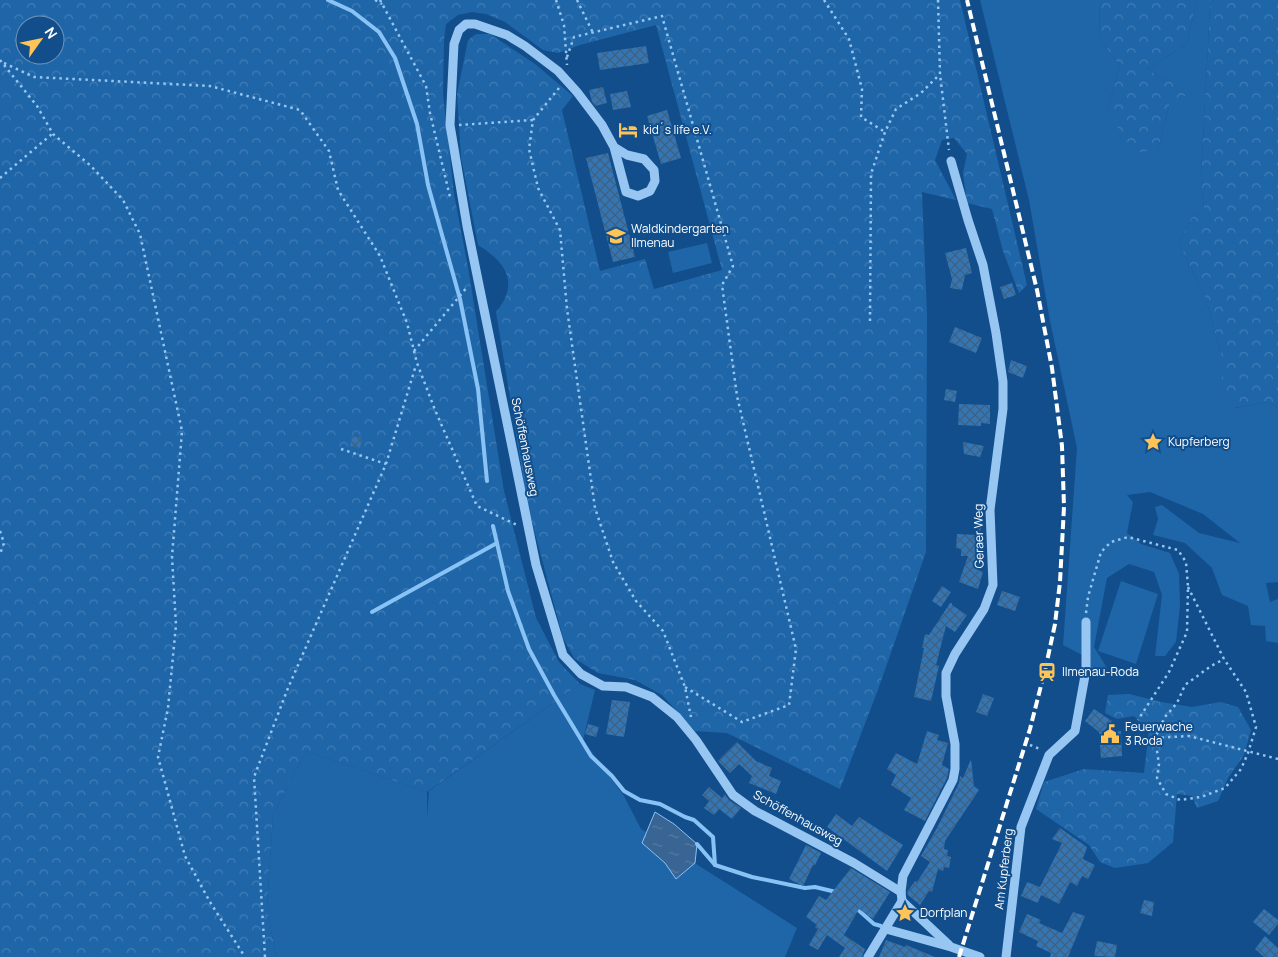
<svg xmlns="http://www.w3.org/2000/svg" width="1278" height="957" viewBox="0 0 1278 957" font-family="Manrope,sans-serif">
  <defs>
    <pattern id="forest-crowns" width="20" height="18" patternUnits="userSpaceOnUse" patternTransform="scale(1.25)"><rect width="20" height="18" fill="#1f66a9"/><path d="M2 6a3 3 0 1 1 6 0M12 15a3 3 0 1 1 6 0" fill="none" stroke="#417db6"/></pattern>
    <pattern id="water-ripples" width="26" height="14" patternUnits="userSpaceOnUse" patternTransform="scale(1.25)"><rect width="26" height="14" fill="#386593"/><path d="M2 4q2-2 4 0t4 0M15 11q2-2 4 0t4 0" fill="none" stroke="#567ca3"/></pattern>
    <pattern id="building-cross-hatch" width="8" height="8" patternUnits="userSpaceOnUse" patternTransform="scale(1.25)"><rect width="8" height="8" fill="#3475b3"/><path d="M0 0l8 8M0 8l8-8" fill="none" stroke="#406080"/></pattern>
  </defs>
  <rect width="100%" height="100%" fill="#114e8b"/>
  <g fill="#1f66a9">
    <polygon points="980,0 1100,0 1099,38 1120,66 1107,111 1158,149 1170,102 1166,82 1148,69 1187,43 1197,0 1214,0 1210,6 1201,178 1204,210 1191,218 1179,243 1206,299 1222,358 1222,398 1235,408 1268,402 1278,408 1278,582 1266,583 1270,602 1278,599 1278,643 1266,641 1265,626 1251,625 1248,606 1222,595 1212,568 1185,543 1153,535 1158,519 1155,507 1162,505 1199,533 1240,543 1203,514 1150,492 1127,495 1133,502 1127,533 1141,544 1170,553 1179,574 1180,606 1176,642 1165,656 1155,656 1162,595 1154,572 1129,564 1107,578 1094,647 1107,668 1098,679 1082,655 1063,645 1077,448 1050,321 1029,200"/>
    <polygon points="707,243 712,263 673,273 668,252"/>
    <polygon points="1121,581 1158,594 1136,664 1098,651"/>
    <polygon points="580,684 595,690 583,740 624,796 641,829 797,928 785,957 276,957 267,907 273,815 306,751 427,792 427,818 429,791"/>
  </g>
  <g fill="url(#forest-crowns)" fill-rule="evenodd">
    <path d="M 0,0 L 960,0 L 1027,285 L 1019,293 L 1003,251 L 992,209 L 967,203 L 963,173 L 967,154 L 954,138 L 942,140 L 935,160 L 956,200 L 922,192 L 927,314 L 926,552 L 879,687 L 840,789 L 727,733 L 695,731 L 662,695 L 635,680 L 598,673 L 574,658 L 563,638 L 528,507 L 496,312 C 520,283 506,262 478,245 L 461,157 L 457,94 L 468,40 L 476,34 L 490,34 L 535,64 L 573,96 L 562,110 L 600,271 L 645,259 L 654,289 L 722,270 L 656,25 L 580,45 L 558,53 L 543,50 L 505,22 L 486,14 L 472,12 L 458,15 L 446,24 L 444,40 L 443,94 L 454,194 L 468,267 L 504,491 L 536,618 L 559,662 L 580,684 L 427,792 L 306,751 L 273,815 L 267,907 L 276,957 L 0,957 ZM 25,25 L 55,25 L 55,55 L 25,55 Z"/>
    <polygon points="1100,0 1197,0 1187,43 1148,69 1166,82 1181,81 1188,95 1170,102 1158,149 1135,153 1107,111 1120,66 1099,38"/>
    <polygon points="1214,0 1278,0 1278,408 1268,402 1234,408 1222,398 1222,358 1206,299 1179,243 1191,218 1204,210 1201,178 1210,6"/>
    <polygon points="1129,694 1161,702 1192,707 1221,702 1238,707 1251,730 1244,755 1228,778 1218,801 1197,808 1192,796 1177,794 1173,842 1148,863 1115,868 1100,862 1089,845 1036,809 1044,782 1084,769 1144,773 1149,730 1134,716 1117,719 1105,713 1108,695"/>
  </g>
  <polygon fill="url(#water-ripples)" stroke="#89c2f5" points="655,812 674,824 697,844 695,863 676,879 665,863 642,843"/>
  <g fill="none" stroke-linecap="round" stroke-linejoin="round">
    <g stroke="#89c2f5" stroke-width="4">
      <polyline points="328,0 352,11 379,32 395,58 417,124 428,185 460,299 478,389 487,481"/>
      <polyline points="493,526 508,591 529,649 554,695 591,756 612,776 624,791 640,800 660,804 685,817 694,820 713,837 715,865"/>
      <polyline points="372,612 497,543"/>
      <polyline points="697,844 715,865 752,877 805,888 815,887 836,892"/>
      <polyline points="855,907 874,924 881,926"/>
    </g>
  </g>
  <g fill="url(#building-cross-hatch)">
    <polygon points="646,46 649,63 600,70 597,53"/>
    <polygon points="603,87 607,103 595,106 592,102 589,90"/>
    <polygon points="627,91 631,107 613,110 610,94"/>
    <polygon points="667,110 681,158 661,164 647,116"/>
    <polygon points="608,153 635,257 613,262 586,158"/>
    <polygon points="966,248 972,273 965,275 962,290 950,288 952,279 945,253"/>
    <polygon points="1012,283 1016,295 1004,299 1000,287"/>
    <polygon points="955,327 982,338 976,353 949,342"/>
    <polygon points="1011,360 1027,366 1023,378 1008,372"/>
    <polygon points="946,389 957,391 955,402 944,400"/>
    <polygon points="959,404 990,405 990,424 981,423 981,426 958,425"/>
    <polygon points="352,436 362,438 360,448 350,446"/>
    <polygon points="963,442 984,446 980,457 964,454"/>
    <polygon points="978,528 981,528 979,570 983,572 978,589 959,582 968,556 961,556 961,549 956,548 957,534 976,535"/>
    <polygon points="942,586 951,592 941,607 932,601"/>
    <polygon points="1002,591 1020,597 1015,611 997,605"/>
    <polygon points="950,603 952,603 952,605 967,615 955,632 946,626 936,665 939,666 931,701 914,697 924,648 922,648 925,634 929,635"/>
    <polygon points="983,694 994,698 987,716 976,712"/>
    <polygon points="612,700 630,702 624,737 606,734"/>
    <polygon points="1094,709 1112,721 1104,731 1121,731 1122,756 1101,758 1099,732 1085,721"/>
    <polygon points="588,724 599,727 596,737 585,734"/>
    <polygon points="927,731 939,735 937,740 948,743 942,765 949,769 947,778 925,821 904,810 911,798 891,785 896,775 887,769 896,753 917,764"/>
    <polygon points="737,742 756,761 772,768 769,776 781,781 776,794 749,783 752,776 739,764 730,773 718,761"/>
    <polygon points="971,759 974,786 979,790 945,841 944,849 948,850 947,856 951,857 949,868 944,867 943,871 938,869 932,892 929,891 920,905 908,895 907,892 915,881 917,882 930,862 921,856 937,828 959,783 960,776 963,778"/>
    <polygon points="709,787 722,798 725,794 729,800 741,808 732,819 719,809 714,815 704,808 709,801 702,795"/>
    <polygon points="836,814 852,826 859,817 903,845 887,871 827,827"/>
    <polygon points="1060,828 1087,847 1083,859 1095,865 1088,879 1082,876 1077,886 1070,882 1059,904 1041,895 1038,903 1021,896 1027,882 1040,887 1062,843 1052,839"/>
    <polygon points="806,845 821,853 815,865 813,865 803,886 789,879"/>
    <polygon points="851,868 890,892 873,919 859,909 844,935 865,949 862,957 839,957 845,948 827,935 818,950 809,945 818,929 815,927 817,925 806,917 819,896 826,900"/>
    <polygon points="1144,900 1154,902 1152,916 1140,913"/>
    <polygon points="1264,909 1278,920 1278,924 1269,935 1253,922"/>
    <polygon points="1073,912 1085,916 1068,957 1050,957 1051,953 1036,946 1038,941 1019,932 1027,914 1041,920 1039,923 1062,933"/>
    <polygon points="1265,936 1278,948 1278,957 1264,957 1255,949"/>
    <polygon points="886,940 905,947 906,945 935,957 879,957"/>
    <polygon points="1097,941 1117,945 1115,957 1094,956"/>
  </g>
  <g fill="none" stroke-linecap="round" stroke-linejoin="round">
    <g stroke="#97c6f2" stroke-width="2.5" stroke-dasharray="2.5 4" stroke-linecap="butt">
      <polyline points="375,0 382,4"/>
      <polyline points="380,0 426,86 430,113 450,197"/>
      <polyline points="556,0 564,25 567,65"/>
      <polyline points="577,0 593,33"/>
      <polyline points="824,0 849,39 862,89 861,117 885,132"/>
      <polyline points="938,0 940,74 949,150"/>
      <polyline points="567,57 574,37 662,16 733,266 722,285 737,396 796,649 789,705 742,722 685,687"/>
      <polyline points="0,60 37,106 53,134 91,166 123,200 140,234 182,431 172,557 176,625 168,708 158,757 185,856 210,902 245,957"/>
      <polyline points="4,63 34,77 210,86 300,110 329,151 338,190 380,256 407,323 417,363 435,410 477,506 517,525"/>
      <polyline points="559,88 533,120 529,149 538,188 560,230 567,309 595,508 613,562 636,601 663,631 685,687 691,717"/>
      <polyline points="459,125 533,120"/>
      <polyline points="0,178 52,134"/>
      <polyline points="870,321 871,174 885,132 896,109 921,93 940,74"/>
      <polyline points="414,351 468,286"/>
      <polyline points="341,449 386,464"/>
      <polyline points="0,531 4,543 0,554"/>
      <polyline points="1188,587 1224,659 1246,692 1256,727 1248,753 1241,769 1225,788 1201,797 1180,800 1166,794 1157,778 1159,764 1155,738 1165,717 1177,703 1185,685 1211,666 1224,659"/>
      <polyline points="1086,613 1088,597 1101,552 1111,542 1128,537 1178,550 1186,562 1188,587 1187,632 1169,672 1138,720"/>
      <polyline points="1155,738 1189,736 1278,759"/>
      <polyline points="1030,745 1042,750"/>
      <polyline points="265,957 254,777 288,688 386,464 416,365"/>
    </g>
    <g stroke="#97c6f2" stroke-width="9">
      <polyline points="614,147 627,155 644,159 654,170 655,181 650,191 638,196 626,192 614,147 602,125 577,92 558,71 525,46 507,35 475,24 466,24 459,30 454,44 450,125 467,226 536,565 563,655 581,674 603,686 626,687 652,697 677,717 696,740 733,795 755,811 854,863 901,892"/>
      <polyline points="902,901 949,945"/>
      <polyline points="886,929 951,947 980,957"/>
      <polyline points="868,957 902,901 901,892 903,876 953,780 955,769 955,744 946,696 946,673 955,654 984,609 993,585 990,510 1003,409 1003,382 996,333 983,265 968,220 951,161"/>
      <polyline points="1006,957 1021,827 1049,755 1075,731 1086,670 1086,622"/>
    </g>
    <polyline stroke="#fff" stroke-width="4" stroke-dasharray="9 4" stroke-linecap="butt" points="959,957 1030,729 1046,666 1055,624 1060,582 1064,507 1062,446 1052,368 1037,290 967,0"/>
  </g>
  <defs>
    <g id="hotel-bare" transform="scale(1.5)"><path d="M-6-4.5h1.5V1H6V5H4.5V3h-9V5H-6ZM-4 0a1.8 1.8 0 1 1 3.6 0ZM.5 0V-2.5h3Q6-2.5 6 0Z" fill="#ffc458" stroke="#114e8b" stroke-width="2.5" paint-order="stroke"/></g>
    <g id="school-bare" transform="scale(1.5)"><path d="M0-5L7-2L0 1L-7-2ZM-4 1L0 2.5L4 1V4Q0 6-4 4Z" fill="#ffc458" stroke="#114e8b" stroke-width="2.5" paint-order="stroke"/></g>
    <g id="sight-bare" transform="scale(1.5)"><path d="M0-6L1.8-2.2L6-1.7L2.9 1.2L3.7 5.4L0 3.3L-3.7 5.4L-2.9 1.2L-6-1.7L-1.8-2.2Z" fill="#ffc458" stroke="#114e8b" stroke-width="2.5" paint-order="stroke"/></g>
    <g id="station-bare" transform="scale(1.5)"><path d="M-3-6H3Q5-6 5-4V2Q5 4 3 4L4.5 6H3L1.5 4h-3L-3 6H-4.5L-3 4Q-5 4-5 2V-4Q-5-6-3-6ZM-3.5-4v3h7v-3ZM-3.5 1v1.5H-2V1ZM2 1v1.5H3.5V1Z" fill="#ffc458" stroke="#114e8b" stroke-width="2.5" paint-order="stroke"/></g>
    <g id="civic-bare" transform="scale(1.5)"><path d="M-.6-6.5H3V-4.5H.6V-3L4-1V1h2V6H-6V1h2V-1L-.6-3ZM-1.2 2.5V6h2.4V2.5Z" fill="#ffc458" stroke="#114e8b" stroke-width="2.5" paint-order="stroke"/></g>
  </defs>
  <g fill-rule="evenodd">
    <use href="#hotel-bare" x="628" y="130"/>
    <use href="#school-bare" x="616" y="236"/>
    <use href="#sight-bare" x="1153" y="442"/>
    <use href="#station-bare" x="1047" y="672"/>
    <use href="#civic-bare" x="1110" y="734"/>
    <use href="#sight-bare" x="905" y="913"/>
  </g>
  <g text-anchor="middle" stroke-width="4" stroke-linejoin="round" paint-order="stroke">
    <g font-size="12" fill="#fff" stroke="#114e8b" text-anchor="start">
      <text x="643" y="134">kid´s life e.V.</text>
      <text x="631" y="233">Waldkindergarten<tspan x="631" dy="14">Ilmenau</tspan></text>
      <text x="1168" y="446">Kupferberg</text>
      <text x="1062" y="676">Ilmenau-Roda</text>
      <text x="1125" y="731">Feuerwache<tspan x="1125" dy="14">3 Roda</tspan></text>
      <text x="920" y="917">Dorfplan</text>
    </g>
    <g font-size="12" fill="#fff" stroke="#114e8b">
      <text transform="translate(525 447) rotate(79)" y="4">Schöffenhausweg</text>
      <text transform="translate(979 536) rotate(-91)" y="4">Geraer Weg</text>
      <text transform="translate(798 818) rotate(29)" y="4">Schöffenhausweg</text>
      <text transform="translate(1004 869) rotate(-83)" y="4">Am Kupferberg</text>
    </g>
  </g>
  <g transform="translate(40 40) rotate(57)"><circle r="24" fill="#114e8b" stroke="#7095b9"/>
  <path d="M0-4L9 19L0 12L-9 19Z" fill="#ffc458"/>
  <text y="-8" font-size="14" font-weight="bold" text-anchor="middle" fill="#ffffff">N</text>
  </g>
</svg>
